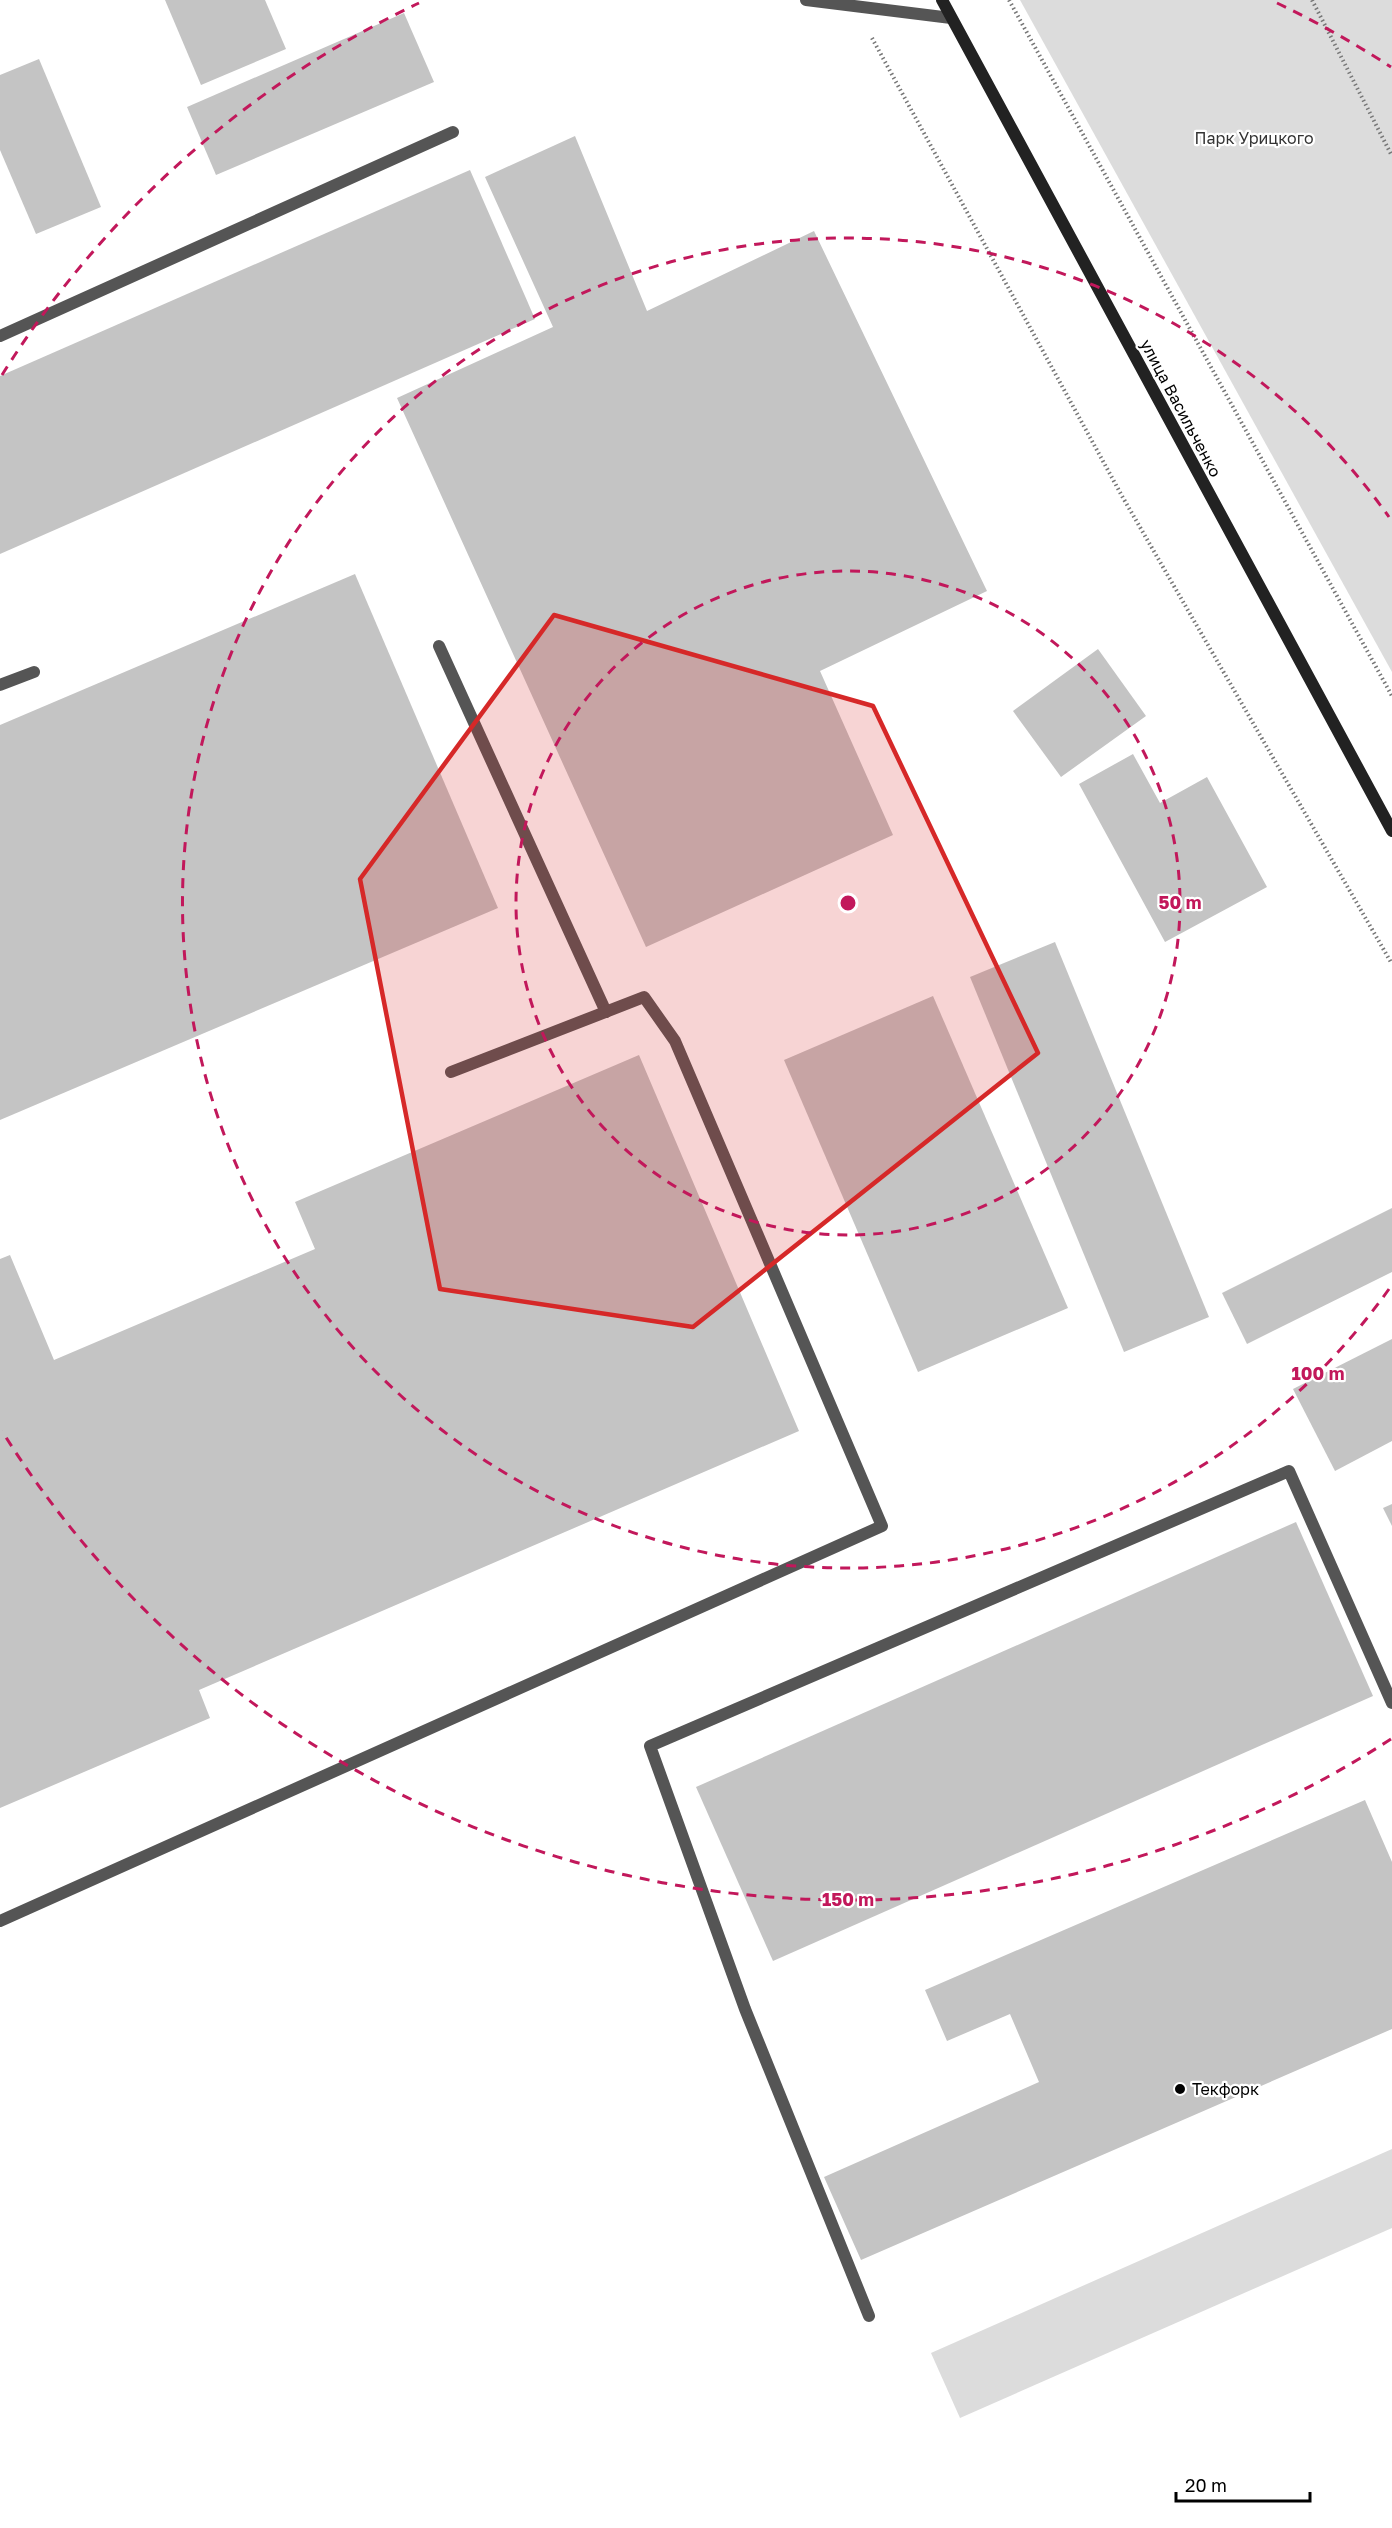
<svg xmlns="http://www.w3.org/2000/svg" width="1392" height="2528" viewBox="0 0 1392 2528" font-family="'Golos Text',sans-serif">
  <rect width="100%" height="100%" fill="#fff"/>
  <g fill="#dcdcdc">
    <polygon points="1020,0 1392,0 1392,672"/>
    <polygon points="1392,2149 1392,2228 960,2418 931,2353"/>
  </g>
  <g fill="#c4c4c4">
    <polygon points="165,0 265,0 286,49 201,85"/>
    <polygon points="404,13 434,82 216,175 187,107"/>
    <polygon points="39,59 101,207 36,234 0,150 0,75"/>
    <polygon points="575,136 647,311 814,231 987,591 820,671 893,835 646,947 397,398 553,327 485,177"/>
    <polygon points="470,170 535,319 0,554 0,376"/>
    <polygon points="355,574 498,908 0,1120 0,725"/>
    <polygon points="1098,649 1146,716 1061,777 1013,711"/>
    <polygon points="1133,754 1160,803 1207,777 1267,887 1165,942 1079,784"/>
    <polygon points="1055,942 1209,1317 1124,1352 970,977"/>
    <polygon points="933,996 1068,1308 918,1372 784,1060"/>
    <polygon points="639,1055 799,1431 199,1690 210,1718 0,1808 0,1259 10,1255 54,1360 315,1249 295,1202"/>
    <polygon points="1392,1208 1392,1272 1247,1344 1222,1293"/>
    <polygon points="1392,1339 1392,1441 1335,1471 1293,1389"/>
    <polygon points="1392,1504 1392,1526 1383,1508"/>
    <polygon points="1296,1522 1373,1696 773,1961 696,1787"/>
    <polygon points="1365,1800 1392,1862 1392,2029 861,2260 824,2177 1039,2082 1010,2014 947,2041 925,1990"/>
  </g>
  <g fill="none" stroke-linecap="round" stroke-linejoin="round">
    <g stroke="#777" stroke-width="4" stroke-dasharray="1.5 3" stroke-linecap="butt">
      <polyline points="1009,0 1392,696"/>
      <polyline points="1312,0 1392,156"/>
      <polyline points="872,38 1122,496 1392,964"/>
    </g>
    <g stroke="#555" stroke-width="12">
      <polyline points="806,0 951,18"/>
      <polyline points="0,336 453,132"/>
      <polyline points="439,646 606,1012"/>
      <polyline points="0,685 34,672"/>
      <polyline points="0,1921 882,1526 675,1041 644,997 451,1072"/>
      <polyline points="869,2316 745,2009 650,1746 1289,1471 1392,1703"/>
    </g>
    <polyline stroke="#222" stroke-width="12" points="942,0 1392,831"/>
  </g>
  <path fill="#d62828" fill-opacity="0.2" stroke="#d62828" stroke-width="4.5" stroke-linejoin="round" d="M 554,615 L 873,706 L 1038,1053 L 693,1327 L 440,1289 L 360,879 Z"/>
  <g fill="none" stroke="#c2185b" stroke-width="3" stroke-dasharray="10 8">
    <circle cx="848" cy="903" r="332"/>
    <path d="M1389 1289A665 665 0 1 1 1389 517"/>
    <path d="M1391 1739A997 997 0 0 1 2 1431M2 375A997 997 0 0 1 419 3M1277 3A997 997 0 0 1 1391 67"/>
  </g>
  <circle fill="#000" stroke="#fff" stroke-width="2" cx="1180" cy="2089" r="6"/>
  <g text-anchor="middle" stroke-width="4.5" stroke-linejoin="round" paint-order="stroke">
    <g font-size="16" fill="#333" stroke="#fff">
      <text x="1254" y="144">Парк Урицкого</text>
    </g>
    <g font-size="16" fill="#000" stroke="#fff">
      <text transform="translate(1181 408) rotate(62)" y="6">улица Васильченко</text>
    </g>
    <g font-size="16" fill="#000" stroke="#fff" text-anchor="start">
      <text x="1192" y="2095">Текфорк</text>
    </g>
  </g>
  <circle cx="848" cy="903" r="9" fill="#c2185b" stroke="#fff" stroke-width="3"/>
  <g font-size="18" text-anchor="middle" font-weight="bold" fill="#c2185b" stroke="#fff" stroke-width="4.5" stroke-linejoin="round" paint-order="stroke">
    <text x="1180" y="909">50 m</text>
    <text x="1318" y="1380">100 m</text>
    <text x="848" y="1906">150 m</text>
  </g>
  <path d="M1176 2492v9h134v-9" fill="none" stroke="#000000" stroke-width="3"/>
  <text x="1185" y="2492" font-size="18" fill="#000000" stroke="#ffffff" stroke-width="4.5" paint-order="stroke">20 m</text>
</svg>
